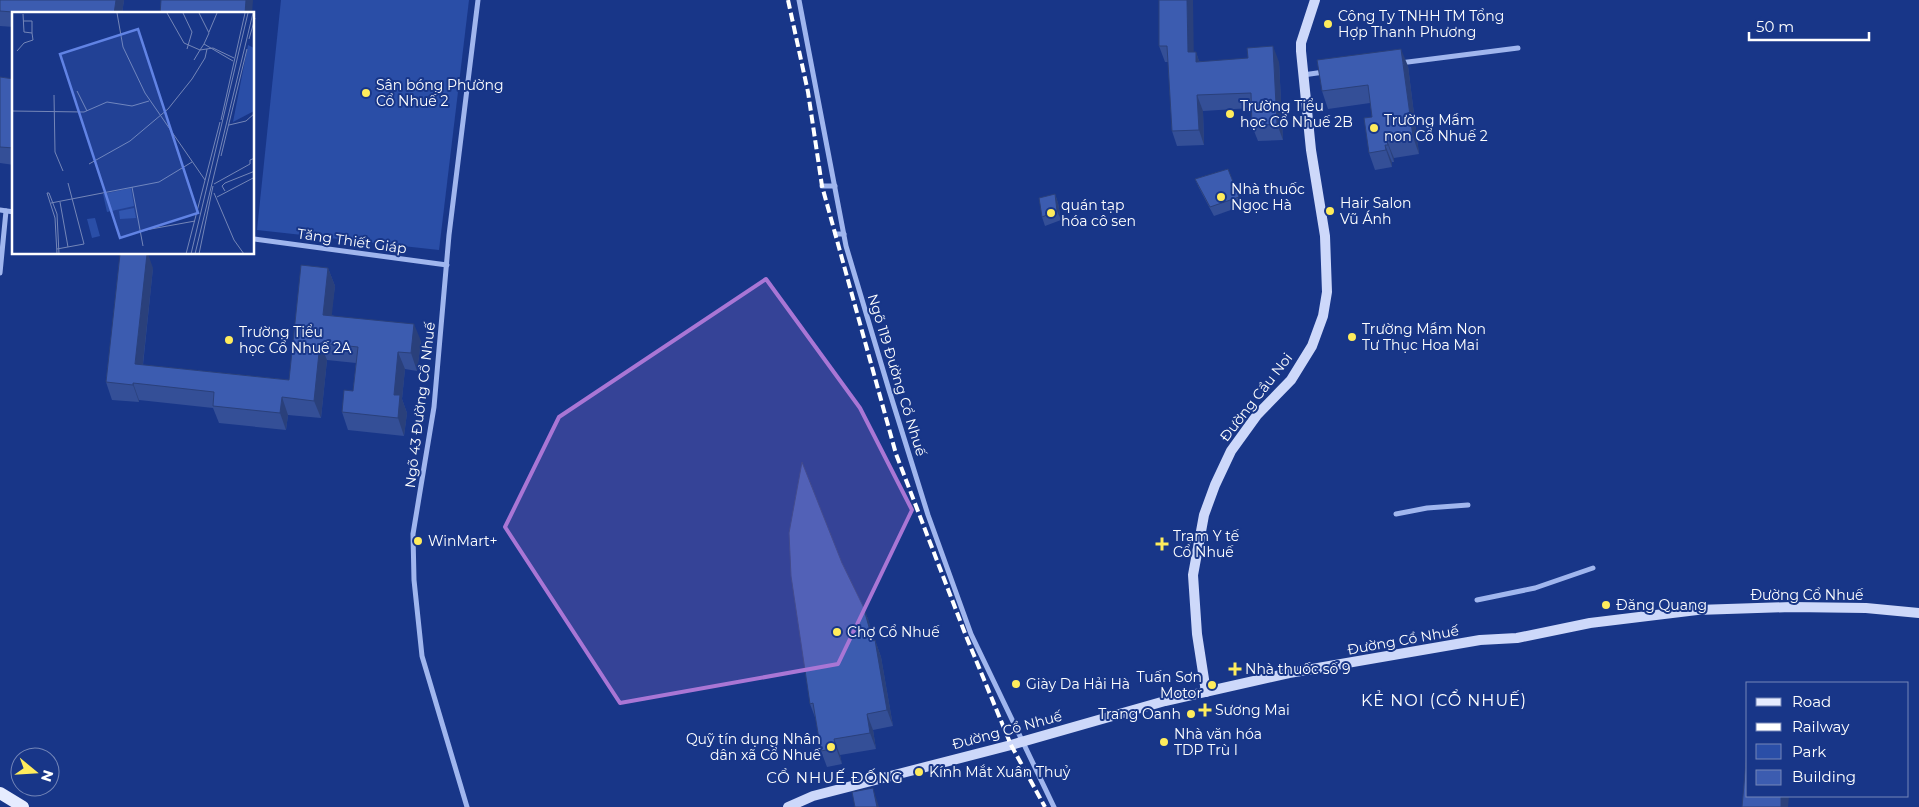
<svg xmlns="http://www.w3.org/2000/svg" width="1919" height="807" viewBox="0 0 1919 807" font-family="Montserrat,sans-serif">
  <rect width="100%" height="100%" fill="#183688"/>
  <polygon fill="#2a4ea7" points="281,0 469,0 439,250 257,230"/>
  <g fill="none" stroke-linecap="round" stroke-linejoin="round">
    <g stroke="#a0b6ee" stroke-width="5">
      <polyline points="799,0 846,246 889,390 928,515 971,634 1054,807"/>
      <polyline points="1400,63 1518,48"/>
      <polyline points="1303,75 1324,72"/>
      <polyline points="822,186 835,186"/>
      <polyline points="0,210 14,212"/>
      <polyline points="836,234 844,234"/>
      <polyline points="254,239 447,265"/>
      <polyline points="0,273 6,211"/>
      <polyline points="1396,514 1427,508 1468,505"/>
      <polyline points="1477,600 1535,588 1593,568"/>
      <polyline points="467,807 422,656 414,580 413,534 434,407 449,235 478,0"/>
    </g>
    <g stroke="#cdd8fa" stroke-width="10">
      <polyline points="1206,692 1197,634 1193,575 1204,515 1215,485 1231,451 1257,415 1291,380 1312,346 1323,316 1327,292 1325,236 1311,150 1301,51 1301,43 1315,0"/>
      <polyline points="788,807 813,796 1011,745 1165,701 1289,673 1480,640 1517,638 1590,623 1697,610 1791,607 1866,608 1919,613"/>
    </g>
    <polyline stroke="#e6ecff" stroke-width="12" points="0,793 23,807"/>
    <polyline stroke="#fff" stroke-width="4" stroke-dasharray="9 4" stroke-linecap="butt" points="788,0 808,92 822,186 896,454 966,636 1011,745 1045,807"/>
  </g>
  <g fill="#344f97">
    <polygon points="0,0 124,0 122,14 14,14 14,27 0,26"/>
    <polygon points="1193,0 1193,52 1196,52 1199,61 1279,62 1283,140 1258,141 1252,126 1251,108 1203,111 1204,145 1177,146 1172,131 1168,62 1165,62 1159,46"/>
    <polygon points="1408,66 1419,154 1394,158 1394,162 1392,162 1392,167 1375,170 1369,153 1372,117 1370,103 1328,109 1322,91"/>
    <polygon points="0,77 14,79 14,165 0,163"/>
    <polygon points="1228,169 1242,206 1214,216 1199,188 1195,179"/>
    <polygon points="1055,194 1058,203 1061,220 1045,226 1042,217"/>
    <polygon points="153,268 143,365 289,380 328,268 335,286 331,315 421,341 417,371 405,369 402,399 407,413 404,436 348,430 342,412 353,391 356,363 327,360 321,418 288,415 286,430 219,423 213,408 139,400 139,402 112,400 106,382"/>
    <polygon points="842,563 863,606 869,622 874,641 875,640 881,657 893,726 873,730 876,749 840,755 842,764 827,767 821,751 816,720 810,704"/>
  </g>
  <g fill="#2a407b">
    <polygon points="116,0 124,0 122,14 114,14"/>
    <polygon points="246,0 253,0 252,14 245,14"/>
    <polygon points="1187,0 1193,0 1194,68 1188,52"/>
    <polygon points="1273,46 1279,62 1283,140 1277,124"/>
    <polygon points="1401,49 1408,66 1419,154 1413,137"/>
    <polygon points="1196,52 1201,67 1196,62"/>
    <polygon points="1197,95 1203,111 1204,145 1199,130"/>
    <polygon points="1387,141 1394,158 1394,162 1388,145"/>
    <polygon points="1385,145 1392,162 1392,167 1386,150"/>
    <polygon points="1055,194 1058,203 1061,220 1057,211"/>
    <polygon points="147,254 148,254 153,268 141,381 135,364"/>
    <polygon points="328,268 335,286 330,332 323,315"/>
    <polygon points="414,324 421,341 417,371 411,353"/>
    <polygon points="320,343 327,360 321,418 314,401"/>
    <polygon points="398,352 405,369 402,399 407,413 404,436 398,418 394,395"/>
    <polygon points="133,383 139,400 139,402 133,385"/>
    <polygon points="282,397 288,415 286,430 280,413"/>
    <polygon points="863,606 869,622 877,653 875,640 881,657 893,726 887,710 873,641"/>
    <polygon points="867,714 873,730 876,749 870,733"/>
    <polygon points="834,739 840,755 842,764 836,748"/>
    <polygon points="873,788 877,801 879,807 877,807"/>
    <polygon points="1781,796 1789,796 1788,807 1781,807"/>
  </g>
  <g fill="#3c5cb0" stroke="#2a407b">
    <polygon points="0,0 116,0 114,14 38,14 0,11"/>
    <polygon points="161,0 246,0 245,14 160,14"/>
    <polygon points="1159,0 1187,0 1188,52 1196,52 1196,62 1248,58 1247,48 1273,46 1277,124 1252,126 1251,93 1197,95 1199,130 1172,131 1167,46 1159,46"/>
    <polygon points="1401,49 1413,137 1387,141 1388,145 1385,145 1386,150 1369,153 1364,118 1372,117 1368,85 1322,91 1317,60"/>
    <polygon points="0,77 14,79 14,148 0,147"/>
    <polygon points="1228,169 1239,197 1210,207 1195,179"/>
    <polygon points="1055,194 1057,211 1042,217 1039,198"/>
    <polygon points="120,254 147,254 135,364 289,380 301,265 328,268 323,315 414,324 411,353 398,352 394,395 400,395 398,418 342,412 344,390 353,391 358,347 320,343 314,401 282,397 280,413 213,406 214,392 133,383 133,385 106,382"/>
    <polygon points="802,462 842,563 863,606 873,641 875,640 887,710 867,714 870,733 834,739 836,748 821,751 813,703 810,704 791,576 789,533"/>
    <polygon points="1747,750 1748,750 1748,796 1781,796 1781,807 1742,807"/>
    <polygon points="873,788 877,807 855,807 852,792"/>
  </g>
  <path fill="#a976d5" fill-opacity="0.2" stroke="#a976d5" stroke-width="4" stroke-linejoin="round" d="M 766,279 L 860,408 L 912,510 L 838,664 L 620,703 L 505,527 L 559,417 Z"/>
  <g fill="#ffec5c" stroke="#183688" stroke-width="2">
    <circle cx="1328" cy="24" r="5"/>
    <circle cx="366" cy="93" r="5"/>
    <circle cx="1230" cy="114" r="5"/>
    <circle cx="1374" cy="128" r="5"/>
    <circle cx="1221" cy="197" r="5"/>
    <circle cx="1330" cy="211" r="5"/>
    <circle cx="1051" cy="213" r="5"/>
    <circle cx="1352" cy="337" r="5"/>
    <circle cx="229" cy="340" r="5"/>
    <circle cx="418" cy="541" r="5"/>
    <path d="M1159.5 536.5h5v5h5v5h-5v5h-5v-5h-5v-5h5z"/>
    <circle cx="1606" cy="605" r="5"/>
    <circle cx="837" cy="632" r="5"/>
    <path d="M1232.5 661.5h5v5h5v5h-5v5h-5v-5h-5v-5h5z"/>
    <circle cx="1016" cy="684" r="5"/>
    <circle cx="1212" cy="685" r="5"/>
    <path d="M1202.5 702.5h5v5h5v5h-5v5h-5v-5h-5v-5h5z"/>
    <circle cx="1191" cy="714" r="5"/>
    <circle cx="1164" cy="742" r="5"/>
    <circle cx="831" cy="747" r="5"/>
    <circle cx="919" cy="772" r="5"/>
  </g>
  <g text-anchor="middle" stroke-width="4" stroke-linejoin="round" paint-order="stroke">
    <g font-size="14" fill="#fff" stroke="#183688" text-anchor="start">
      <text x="1338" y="21">Công Ty TNHH TM Tổng<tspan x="1338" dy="16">Hợp Thanh Phương</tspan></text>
      <text x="376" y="90">Sân bóng Phường<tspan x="376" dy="16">Cổ Nhuế 2</tspan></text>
      <text x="1240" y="111">Trường Tiểu<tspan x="1240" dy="16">học Cổ Nhuế 2B</tspan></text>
      <text x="1384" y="125">Trường Mầm<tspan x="1384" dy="16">non Cổ Nhuế 2</tspan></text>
      <text x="1231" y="194">Nhà thuốc<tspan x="1231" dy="16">Ngọc Hà</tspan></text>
      <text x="1340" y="208">Hair Salon<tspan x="1340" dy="16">Vũ Ánh</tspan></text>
      <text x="1061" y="210">quán tạp<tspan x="1061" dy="16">hóa cô sen</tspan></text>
      <text x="1362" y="334">Trường Mầm Non<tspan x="1362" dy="16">Tư Thục Hoa Mai</tspan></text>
      <text x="239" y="337">Trường Tiểu<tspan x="239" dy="16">học Cổ Nhuế 2A</tspan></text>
      <text x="1173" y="541">Trạm Y tế<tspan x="1173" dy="16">Cổ Nhuế</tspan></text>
      <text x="428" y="546">WinMart+</text>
      <text x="1616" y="610">Đăng Quang</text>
      <text x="847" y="637">Chợ Cổ Nhuế</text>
      <text x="1245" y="674">Nhà thuốc số 9</text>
      <text x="1202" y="682" text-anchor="end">Tuấn Sơn<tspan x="1202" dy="16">Motor</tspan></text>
      <text x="1026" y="689">Giày Da Hải Hà</text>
      <text x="1215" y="715">Sương Mai</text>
      <text x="1181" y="719" text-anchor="end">Trang Oanh</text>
      <text x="1174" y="739">Nhà văn hóa<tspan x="1174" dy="16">TDP Trù I</tspan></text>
      <text x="821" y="744" text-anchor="end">Quỹ tín dụng Nhân<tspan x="821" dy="16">dân xã Cổ Nhuế</tspan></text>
      <text x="929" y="777">Kính Mắt Xuân Thuỷ</text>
    </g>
    <g font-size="14" fill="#fff" stroke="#183688">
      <text transform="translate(352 241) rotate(8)" y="5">Tăng Thiết Giáp</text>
      <text transform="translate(897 375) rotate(73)" y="5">Ngõ 119 Đường Cổ Nhuế</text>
      <text transform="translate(1256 397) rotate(-52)" y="5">Đường Cầu Noi</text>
      <text transform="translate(420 405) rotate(-83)" y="5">Ngõ 43 Đường Cổ Nhuế</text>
      <text x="1807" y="600">Đường Cổ Nhuế</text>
      <text transform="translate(1403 640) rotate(-10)" y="5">Đường Cổ Nhuế</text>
      <text transform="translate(1007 730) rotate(-15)" y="5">Đường Cổ Nhuế</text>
    </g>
    <g font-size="15" letter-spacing="1" fill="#fff" stroke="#183688">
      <text x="835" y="783">CỔ NHUẾ ĐỐNG</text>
    </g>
    <g font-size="16" letter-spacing="1" fill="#fff" stroke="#183688">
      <text x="1444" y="706">KẺ NOI (CỔ NHUẾ)</text>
    </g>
  </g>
  <g transform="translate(12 12)">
    <rect width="242" height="242" fill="#183688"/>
    <path d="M 236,33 L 242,36 L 242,99 L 221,110 ZM 119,176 L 122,194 L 95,200 L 91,182 ZM 122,196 L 124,206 L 108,207 L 107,199 ZM 83,206 L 88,224 L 80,226 L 75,207 Z" fill="#2a4ea7"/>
    <path fill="none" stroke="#7486b8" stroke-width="1" d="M 105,1 L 111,35 L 133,81 L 193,168M 155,1 L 172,31 L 188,38 L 192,32 L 221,49M 171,1 L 180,20 L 175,37M 187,1 L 197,21 L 192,32M 11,9 L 20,9 L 20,21M 197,20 L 205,1M 237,27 L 243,6M 5,39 L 12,31 L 21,28 L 20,21 L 12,20 L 11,2M 182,48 L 188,38 L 201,36 L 222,46M 65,79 L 75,99M 42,83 L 43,140 L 51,159M 0,99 L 72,100 L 95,90 L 120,94 L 137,89M 209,108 L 233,1M 217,113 L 234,109 L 243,101M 209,144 L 235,37M 77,152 L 118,129 L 156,97 L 180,67 L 193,46 L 195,37M 202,172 L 238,152 L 238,148 L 243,146M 120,175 L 131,234M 213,179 L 210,174 L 213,171 L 243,159M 35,181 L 37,181 L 45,202 L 47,242M 35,181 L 43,206 L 45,242M 202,181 L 222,228 L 232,242M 205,185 L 243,165M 48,190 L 56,235M 39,191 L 147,170 L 180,150M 128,219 L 183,209M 45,237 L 72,232 L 56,171M 174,242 L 208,110M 179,242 L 236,1M 183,242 L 241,1M 187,242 L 201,174"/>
    <path fill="#6183e4" fill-opacity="0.15" stroke="#6183e4" stroke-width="2.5" d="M 126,17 L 186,201 L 108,226 L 48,42 Z"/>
    <rect width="242" height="242" fill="none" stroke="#fff" stroke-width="2.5"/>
  </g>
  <rect x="1746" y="682" width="162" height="115" fill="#183688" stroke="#7486b8"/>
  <rect x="1756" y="698" width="25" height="8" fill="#e6ecff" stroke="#7486b8"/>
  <text x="1792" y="707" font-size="15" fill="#ffffff">Road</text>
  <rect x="1756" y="723" width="25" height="8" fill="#ffffff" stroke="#7486b8"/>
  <text x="1792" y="732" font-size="15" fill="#ffffff">Railway</text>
  <rect x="1756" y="744" width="25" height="15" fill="#2a4ea7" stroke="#7486b8"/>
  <text x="1792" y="757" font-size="15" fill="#ffffff">Park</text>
  <rect x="1756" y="770" width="25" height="15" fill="#3c5cb0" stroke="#7486b8"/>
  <text x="1792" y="782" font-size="15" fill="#ffffff">Building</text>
  <g transform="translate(35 772) rotate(108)"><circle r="24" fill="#183688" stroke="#7486b8"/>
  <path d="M0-4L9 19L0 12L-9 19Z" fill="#ffec5c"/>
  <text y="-8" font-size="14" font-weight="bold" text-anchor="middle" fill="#ffffff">N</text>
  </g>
  <path d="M1749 32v8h120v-8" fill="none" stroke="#ffffff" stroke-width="2.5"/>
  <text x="1756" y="32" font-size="15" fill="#ffffff" stroke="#183688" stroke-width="4" paint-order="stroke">50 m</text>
</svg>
